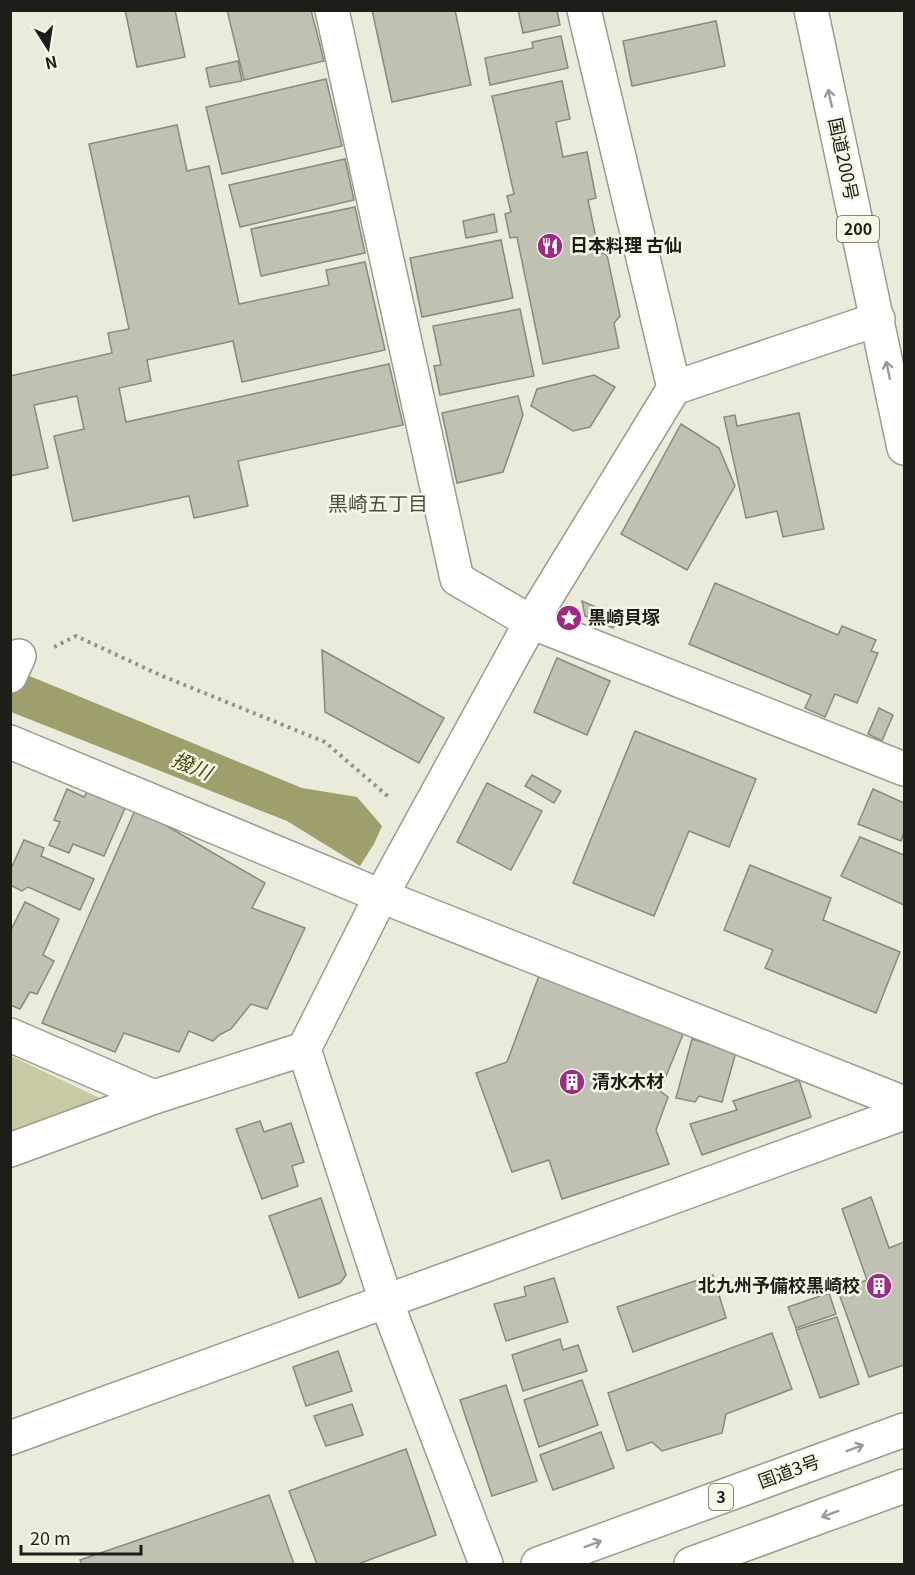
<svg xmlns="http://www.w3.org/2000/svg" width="915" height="1575" viewBox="0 0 915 1575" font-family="Georgia,'Noto Sans JP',serif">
  <rect width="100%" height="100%" fill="#ebebdc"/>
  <polygon fill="#c9c9a5" points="11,1056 104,1100 11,1132"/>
  <polygon fill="#9f9f6d" points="10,668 302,788 357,797 382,826 374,844 360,866 287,821 11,712"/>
  <g fill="#c1c1b3" stroke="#89897c" stroke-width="1.5">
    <polygon points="125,10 175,10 185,57 137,67"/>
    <polygon points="227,10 311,10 324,61 244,80"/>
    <polygon points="372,10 455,10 471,85 392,102"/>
    <polygon points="518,10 557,10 560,25 523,33"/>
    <polygon points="716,21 725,66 632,86 623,41"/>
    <polygon points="561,36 568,68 490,85 485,58 533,48 532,42"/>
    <polygon points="238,61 242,81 210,87 206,68"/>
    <polygon points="326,79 342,146 222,174 206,107"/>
    <polygon points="562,81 570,119 556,122 563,157 587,152 596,198 588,200 599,252 607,255 620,316 614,323 619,348 543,364 517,237 510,238 505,214 511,212 507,196 514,194 492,96"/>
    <polygon points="177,125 187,171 209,166 239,304 329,285 326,270 365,262 385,350 242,382 233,341 147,360 151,381 119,388 126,422 389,364 403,425 238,461 248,506 194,518 189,496 73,521 54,436 84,429 77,396 34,405 48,468 10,476 10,376 112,353 108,333 129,329 89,144"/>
    <polygon points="345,159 354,200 240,227 229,185"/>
    <polygon points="355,207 365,253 261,276 251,229"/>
    <polygon points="494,214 497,232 466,238 463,221"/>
    <polygon points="501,240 513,298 422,317 410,258"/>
    <polygon points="520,309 534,376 440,395 434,366 441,365 433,326"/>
    <polygon points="594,375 615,387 590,427 573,431 531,406 537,389"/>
    <polygon points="518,396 523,415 503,472 457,483 442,413"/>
    <polygon points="799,413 824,529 783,537 777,511 746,518 724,417 735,415 737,426"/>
    <polygon points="681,424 719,448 735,486 687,570 621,534"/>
    <polygon points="715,583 838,635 842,626 876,640 871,651 878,653 857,703 835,694 825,717 805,708 811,695 689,644"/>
    <polygon points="582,601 618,617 613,628 585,616"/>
    <polygon points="322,650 444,718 419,763 325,712"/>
    <polygon points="557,658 610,681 587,735 534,712"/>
    <polygon points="879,708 893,715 882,741 868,734"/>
    <polygon points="635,731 756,779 729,847 689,831 654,916 573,883"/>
    <polygon points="532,775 561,791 554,803 525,786"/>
    <polygon points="487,783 542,811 511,870 457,842"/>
    <polygon points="67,789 84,797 88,790 126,806 104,856 73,844 69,853 49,845 60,822 54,820"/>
    <polygon points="873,789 904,803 904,832 901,841 858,824"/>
    <polygon points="136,808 265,883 252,908 305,928 267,1009 251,1004 231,1029 219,1035 213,1041 189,1031 179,1052 124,1033 115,1052 42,1023"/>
    <polygon points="860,837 904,855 904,905 841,876"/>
    <polygon points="24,840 44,848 41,856 94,879 80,910 28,887 22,891 10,885 10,871"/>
    <polygon points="750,865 831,898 823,920 900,952 876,1013 765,968 773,950 724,930"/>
    <polygon points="25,902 59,919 43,955 54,961 37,994 30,992 20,1009 10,1005 10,932"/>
    <polygon points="540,973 684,1032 660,1091 668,1097 656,1130 669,1164 562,1199 549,1160 512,1172 476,1073 507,1062"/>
    <polygon points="692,1039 736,1052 722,1102 699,1096 695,1102 676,1098"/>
    <polygon points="799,1080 811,1117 702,1155 690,1124 737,1110 733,1101"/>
    <polygon points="260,1121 264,1132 291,1123 304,1162 292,1166 298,1186 262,1199 236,1129"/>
    <polygon points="871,1197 889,1248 904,1242 904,1365 869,1377 838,1291 867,1280 842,1209"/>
    <polygon points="321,1198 346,1275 340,1283 299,1298 269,1216"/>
    <polygon points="713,1275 726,1318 633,1352 617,1307"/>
    <polygon points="554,1278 568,1322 506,1341 494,1304 526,1296 524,1287"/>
    <polygon points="829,1293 836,1314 796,1328 788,1307"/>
    <polygon points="837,1317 859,1384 820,1398 796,1330"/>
    <polygon points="772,1333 792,1389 726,1414 722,1433 662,1451 652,1442 627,1451 608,1393"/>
    <polygon points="560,1339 563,1350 578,1345 587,1371 523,1391 512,1355"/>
    <polygon points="338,1351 352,1391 306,1406 293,1367"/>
    <polygon points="582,1380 598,1425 539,1447 524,1400"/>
    <polygon points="506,1385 537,1481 492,1496 460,1400"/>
    <polygon points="352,1404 363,1435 326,1446 314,1416"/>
    <polygon points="601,1432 614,1468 553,1490 540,1455"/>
    <polygon points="406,1449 436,1535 358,1564 317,1564 289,1491"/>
    <polygon points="269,1495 294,1564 82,1564 80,1560"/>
  </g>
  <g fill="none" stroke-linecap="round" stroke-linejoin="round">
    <g stroke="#9c9c8e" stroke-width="36">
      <g id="minor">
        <polyline points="332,10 457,579 531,622 904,769"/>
        <polyline points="584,10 674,388"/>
        <polyline points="10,676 19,656"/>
        <polyline points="10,742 381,896 904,1103"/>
        <polyline points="10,1035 154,1097"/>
        <polyline points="304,1049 386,1301 486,1564"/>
        <polyline points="10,1150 154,1097 304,1049 381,896 531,622 674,388 878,319"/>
        <polyline points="10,1438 904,1113"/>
      </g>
    </g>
    <g stroke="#9c9c8e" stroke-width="36">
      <g id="trunk">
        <polyline points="811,10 904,448"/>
        <polyline points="538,1564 904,1430"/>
        <polyline points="691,1564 904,1486"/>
      </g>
    </g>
    <polyline stroke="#929287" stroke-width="4" stroke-dasharray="3 4.5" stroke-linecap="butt" points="54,647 76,636 160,675 325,742 391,799"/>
    <use href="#minor" stroke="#fff" stroke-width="33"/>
    <use href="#trunk" stroke="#fff" stroke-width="33"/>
  </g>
  <defs><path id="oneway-shaft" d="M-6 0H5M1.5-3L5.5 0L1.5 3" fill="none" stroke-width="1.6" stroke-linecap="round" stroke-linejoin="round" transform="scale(1.5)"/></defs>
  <g stroke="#9a9a98">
    <use href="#oneway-shaft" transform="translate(830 98) rotate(-102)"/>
    <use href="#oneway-shaft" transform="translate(888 370) rotate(-102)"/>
    <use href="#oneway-shaft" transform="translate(855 1448) rotate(-20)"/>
    <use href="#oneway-shaft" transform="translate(830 1514) rotate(160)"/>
    <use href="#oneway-shaft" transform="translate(593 1544) rotate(-20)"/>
  </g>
  <defs>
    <g id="restaurant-disc" transform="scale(1.35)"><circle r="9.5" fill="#9e2a84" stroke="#f8f8e9"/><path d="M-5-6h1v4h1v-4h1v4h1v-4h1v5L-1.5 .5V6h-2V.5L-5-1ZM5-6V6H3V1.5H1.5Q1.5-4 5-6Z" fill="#fff"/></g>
    <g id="sight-disc" transform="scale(1.35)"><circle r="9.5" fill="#9e2a84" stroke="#f8f8e9"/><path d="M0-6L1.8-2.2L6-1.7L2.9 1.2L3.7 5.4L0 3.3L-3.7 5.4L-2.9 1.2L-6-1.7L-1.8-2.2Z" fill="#fff"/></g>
    <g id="building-disc" transform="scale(1.35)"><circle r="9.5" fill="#9e2a84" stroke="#f8f8e9"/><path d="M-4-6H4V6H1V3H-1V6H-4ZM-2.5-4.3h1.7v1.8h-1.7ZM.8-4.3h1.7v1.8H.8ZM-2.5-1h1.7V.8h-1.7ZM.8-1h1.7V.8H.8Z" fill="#fff"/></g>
  </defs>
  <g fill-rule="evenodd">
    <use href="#restaurant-disc" x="550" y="246"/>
    <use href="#sight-disc" x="569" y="618"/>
    <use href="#building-disc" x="572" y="1082"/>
    <use href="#building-disc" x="879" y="1286"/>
  </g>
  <g text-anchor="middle" stroke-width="5" stroke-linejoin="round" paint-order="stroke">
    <g fill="#f8f8e9" stroke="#5f5f57" stroke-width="1.5">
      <rect x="837" y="216" width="42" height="26" rx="4.5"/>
      <rect x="709" y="1484" width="24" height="26" rx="4.5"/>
    </g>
    <g font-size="16" font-weight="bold" fill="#1e1e19">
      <text x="858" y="235">200</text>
      <text x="721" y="1503">3</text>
    </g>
    <g font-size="18" fill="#1e1e19" stroke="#f8f8e9">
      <text transform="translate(843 159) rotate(78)" y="6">国道200号</text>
      <text transform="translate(789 1472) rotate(-20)" y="6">国道3号</text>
    </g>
    <g font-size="18" font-weight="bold" fill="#1e1e19" stroke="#f8f8e9" text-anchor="start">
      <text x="570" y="252">日本料理 古仙</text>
      <text x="588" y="624">黒崎貝塚</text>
      <text x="592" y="1088">清水木材</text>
      <text x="860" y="1292" text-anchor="end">北九州予備校黒崎校</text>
    </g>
    <g font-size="20" fill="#4c4c40" stroke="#f8f8e9">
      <text x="378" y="511">黒崎五丁目</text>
    </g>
    <g font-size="20" font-style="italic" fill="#484605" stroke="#f8f8e9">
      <text transform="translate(192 766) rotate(23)" y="7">撥川</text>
    </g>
  </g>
  <rect width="915" height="1575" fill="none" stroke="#1e1e19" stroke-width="24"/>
  <g transform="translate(48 48) rotate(168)" stroke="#f8f8e9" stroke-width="4.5" paint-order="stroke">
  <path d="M0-4.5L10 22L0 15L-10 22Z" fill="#1e1e19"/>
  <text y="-9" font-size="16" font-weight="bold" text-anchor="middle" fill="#1e1e19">N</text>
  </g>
  <path d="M21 1545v9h120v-9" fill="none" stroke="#1e1e19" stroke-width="3"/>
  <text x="30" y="1545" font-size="18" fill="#1e1e19" stroke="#f8f8e9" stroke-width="4.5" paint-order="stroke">20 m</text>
</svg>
